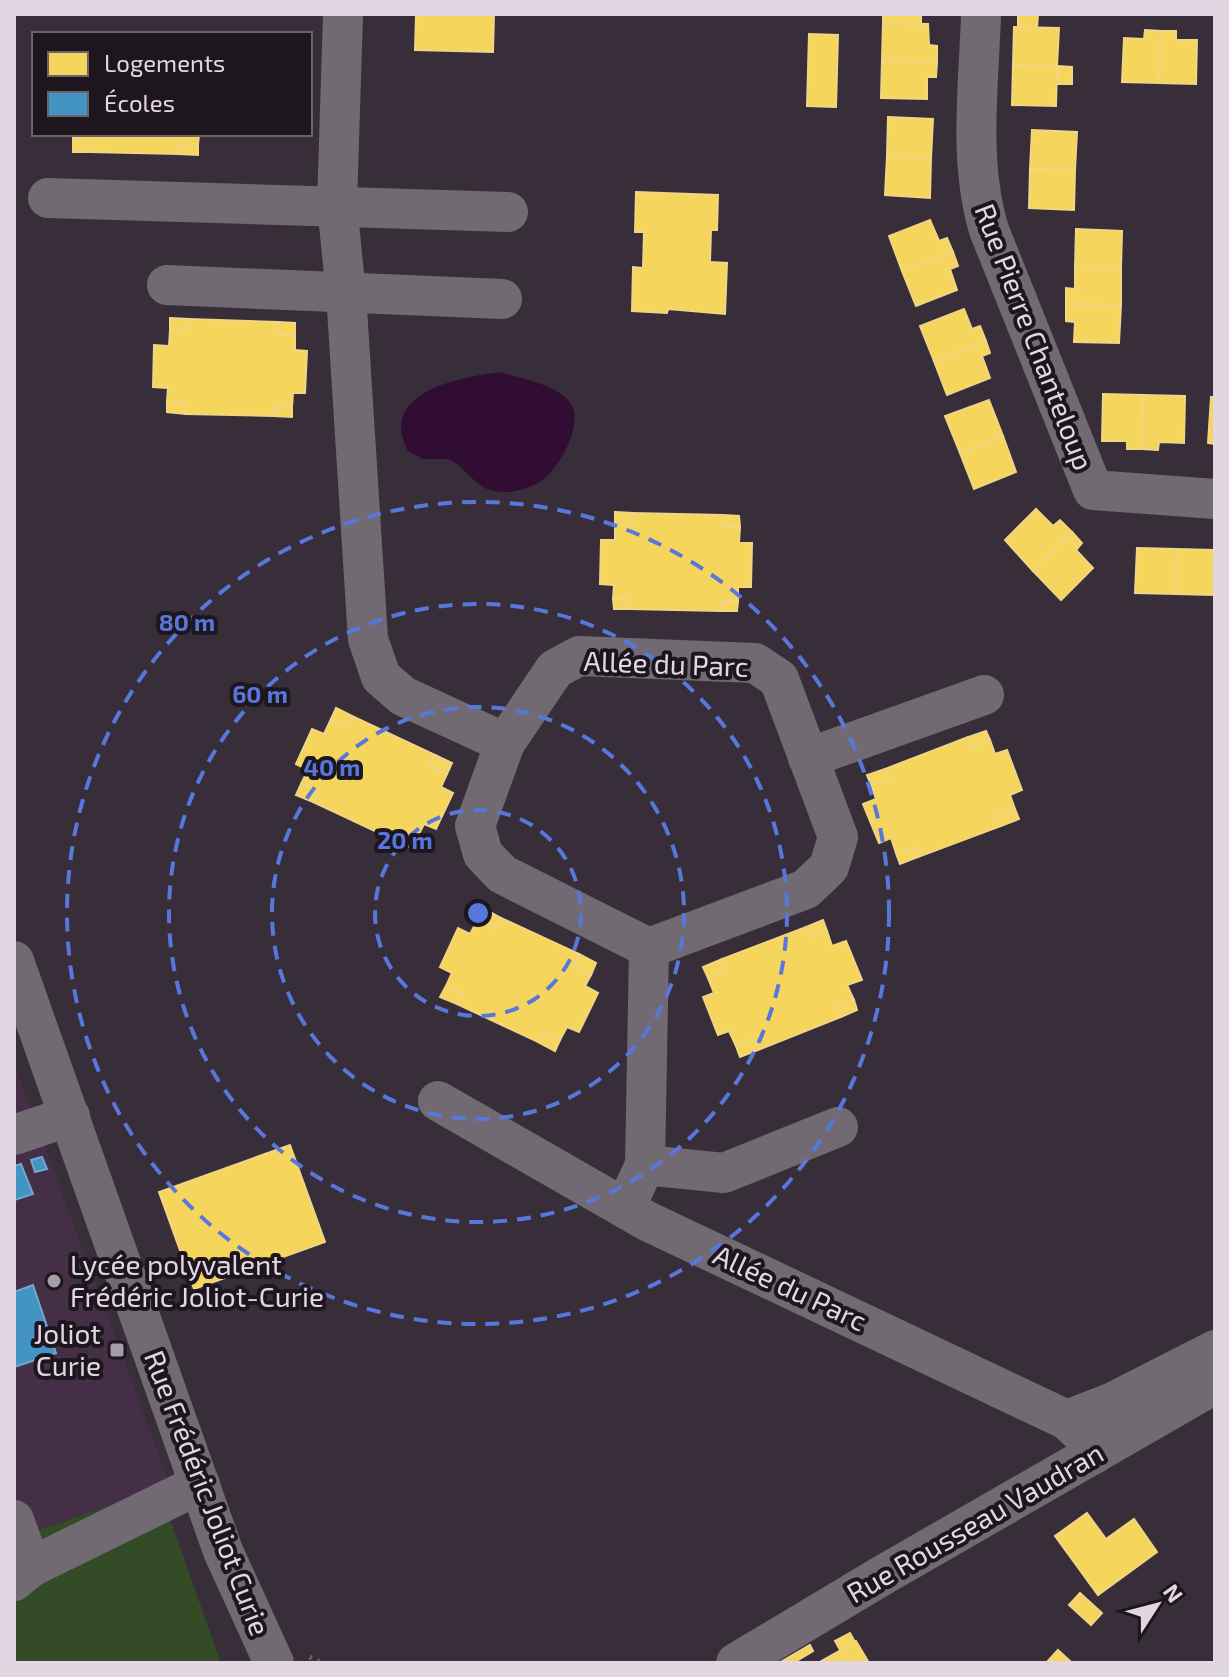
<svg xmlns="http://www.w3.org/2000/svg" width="1229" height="1677" viewBox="0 0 1229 1677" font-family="'Exo 2',sans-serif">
  <rect width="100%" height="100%" fill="#382e39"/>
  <polygon fill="#442f46" points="14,1064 175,1498 14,1553"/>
  <polygon fill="#344b27" points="159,1488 221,1663 14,1663 14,1539"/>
  <path fill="#310d34" d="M 501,372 C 523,380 553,383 569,401 C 586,421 560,468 541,481 C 527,490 510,494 493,491 C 474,486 466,468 449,459 L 423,459 L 408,451 C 377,392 460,377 501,372 Z"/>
  <g fill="#f6d55c" stroke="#f0d584" stroke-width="2">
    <polygon points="416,14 494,14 493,52 415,50"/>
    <polygon points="883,14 921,14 921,24 883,23"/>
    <polygon points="1018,14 1038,14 1037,28 1018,27"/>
    <polygon points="883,23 928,24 929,45 937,46 937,62 882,60"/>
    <polygon points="1014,27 1059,28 1057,66 1013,65"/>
    <polygon points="1145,30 1161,31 1159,83 1122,82 1124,38 1144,39"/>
    <polygon points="1161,31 1176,31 1176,40 1197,40 1196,84 1159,83"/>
    <polygon points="809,34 838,35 836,107 807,106"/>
    <polygon points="882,60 937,62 936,77 927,77 927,99 881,98"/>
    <polygon points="1013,65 1057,66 1056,106 1012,105"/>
    <polygon points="1057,66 1072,67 1072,84 1057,84"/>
    <polygon points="888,117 933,119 931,158 887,156"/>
    <polygon points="1032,130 1077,132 1075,170 1030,169"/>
    <polygon points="73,134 199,134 198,145 179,144 179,154 90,152 90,142 73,140"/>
    <polygon points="73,140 90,142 90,152 73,152"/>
    <polygon points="179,144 198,145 198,155 179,154"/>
    <polygon points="887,156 931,158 930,198 885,195"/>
    <polygon points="1030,169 1075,170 1074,210 1029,208"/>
    <polygon points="636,192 718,195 717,230 711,230 710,262 727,263 725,314 668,309 667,313 632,311 633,267 643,268 644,232 635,232"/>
    <polygon points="930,220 939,241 947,238 953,252 902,271 889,236"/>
    <polygon points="1076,229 1122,231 1121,268 1075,267"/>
    <polygon points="953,252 958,266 950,269 957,290 916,306 902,271"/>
    <polygon points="1075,267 1121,268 1121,305 1066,304 1066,288 1075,289"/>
    <polygon points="1066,304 1121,305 1119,343 1074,342 1075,322 1066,321"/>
    <polygon points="964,309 972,329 980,326 986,341 934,361 920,326"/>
    <polygon points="170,318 189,319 188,331 170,330"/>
    <polygon points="189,319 278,322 277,335 295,335 295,350 307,351 305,393 293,393 292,407 275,406 274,416 185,414 186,402 167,402 168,388 153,387 154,345 169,346 170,330 188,331"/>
    <polygon points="278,322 295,323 295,335 277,335"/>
    <polygon points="986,341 990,353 982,356 990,378 947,395 934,361"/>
    <polygon points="1103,394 1143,395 1142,449 1127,449 1127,441 1102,441"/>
    <polygon points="1143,395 1185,396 1184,443 1159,442 1158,450 1142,449"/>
    <polygon points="1211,397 1215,397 1215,444 1208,443"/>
    <polygon points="989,400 1003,436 960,453 945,416"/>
    <polygon points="167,402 186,402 185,414 167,412"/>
    <polygon points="275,406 292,407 292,417 274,416"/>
    <polygon points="1003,436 1016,472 974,489 960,453"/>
    <polygon points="1036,509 1053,526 1060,520 1072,532 1033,571 1005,540"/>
    <polygon points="615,512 633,513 632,525 615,524"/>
    <polygon points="633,513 723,515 722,527 740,527 739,543 752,543 751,587 738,587 738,601 722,601 721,611 630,609 630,599 613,599 614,585 600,584 601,540 615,540 615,524 632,525"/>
    <polygon points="723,515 739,516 740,527 722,527"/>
    <polygon points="1072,532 1082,543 1076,550 1093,568 1061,600 1033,571"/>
    <polygon points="1137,548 1177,549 1176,594 1135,593"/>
    <polygon points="1177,549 1214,550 1214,595 1176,594"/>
    <polygon points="613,599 630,599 630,609 614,609"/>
    <polygon points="722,601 738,601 737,611 721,611"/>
    <polygon points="336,708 354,717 348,727 331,719"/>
    <polygon points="354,717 435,755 430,766 447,774 441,787 453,793 436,829 424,824 417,838 401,831 396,841 313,802 318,792 301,784 308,770 296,764 312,729 324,734 331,719 348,727"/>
    <polygon points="986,731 990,740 972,748 968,737"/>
    <polygon points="968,737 972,748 990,740 995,754 1007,750 1022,790 1010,795 1015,809 997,816 1001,826 918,857 914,847 896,853 891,838 879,843 863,804 876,799 871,785 889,779 885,769"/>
    <polygon points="435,755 452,763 447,774 430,766"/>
    <polygon points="885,769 889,779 871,785 867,775"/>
    <polygon points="301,784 318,792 313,802 296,795"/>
    <polygon points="1015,809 1019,819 1001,826 997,816"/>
    <polygon points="401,831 417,838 412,848 396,841"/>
    <polygon points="914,847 918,857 900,864 896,853"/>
    <polygon points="483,908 499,917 493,929 477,921"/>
    <polygon points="499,917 579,954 574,966 591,975 585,986 598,993 579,1032 567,1027 560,1040 543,1032 538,1042 457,1004 462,994 446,986 452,973 440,967 458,928 470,934 477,921 493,929"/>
    <polygon points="823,920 827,931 810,938 806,927"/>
    <polygon points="806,927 810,938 827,931 832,946 846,941 862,980 847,985 854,1000 837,1006 841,1017 758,1050 753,1039 736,1046 729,1031 718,1035 703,997 714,993 708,978 727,970 722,959"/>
    <polygon points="579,954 596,963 591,975 574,966"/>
    <polygon points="722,959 727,970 708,978 703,967"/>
    <polygon points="446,986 462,994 457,1004 440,997"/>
    <polygon points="854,1000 857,1010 841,1017 837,1006"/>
    <polygon points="543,1032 560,1040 555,1051 538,1042"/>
    <polygon points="753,1039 758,1050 740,1057 736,1046"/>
    <polygon points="290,1145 325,1242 194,1289 159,1192"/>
    <polygon points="1087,1513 1106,1539 1134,1519 1157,1552 1098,1595 1055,1536"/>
    <polygon points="1080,1593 1102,1613 1091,1625 1069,1605"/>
    <polygon points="850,1633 855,1642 840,1650 835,1641"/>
    <polygon points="856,1641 869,1663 818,1663 855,1642"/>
    <polygon points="810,1645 813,1651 793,1663 779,1663"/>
    <polygon points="1058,1650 1070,1661 1068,1663 1046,1663"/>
  </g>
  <g fill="#4393c3" stroke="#73a7cd" stroke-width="2">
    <polygon points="42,1157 47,1169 35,1172 31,1160"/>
    <polygon points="21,1164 33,1194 15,1200 14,1166"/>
    <polygon points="33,1285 56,1353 14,1367 14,1292"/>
  </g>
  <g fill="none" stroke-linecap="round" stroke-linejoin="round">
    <polyline stroke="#6e676f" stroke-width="5" stroke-dasharray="2 6" stroke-linecap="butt" points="310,1657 322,1663"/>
    <g stroke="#716a72" stroke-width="40">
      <polyline points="343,14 337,205 346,293 368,639 381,677 403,696 505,743"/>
      <path d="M 981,14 C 979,85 968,161 989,230 L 1093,490 L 1215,499"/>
      <polyline points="48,198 508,212"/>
      <polyline points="167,285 502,299"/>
      <polygon points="579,656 755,663 779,679 838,837 829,867 806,889 649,948 502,874 483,854 475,826 505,743 555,669"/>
      <polyline points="808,758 984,695"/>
      <polyline points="14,961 223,1551 274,1663"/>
      <polyline points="438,1101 647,1221 1067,1420 1085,1437 1094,1454"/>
      <polyline points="14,1135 70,1116"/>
      <polyline points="645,1165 724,1173 838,1127"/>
      <polyline points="625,1208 645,1165 649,948"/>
      <polyline points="1067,1420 1111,1403 1215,1350"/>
      <polyline points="14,1520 31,1567 14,1581"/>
      <polyline points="31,1567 200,1484"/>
      <polyline points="736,1663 883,1575 1215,1384"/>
    </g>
  </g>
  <g fill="none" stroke="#5877db" stroke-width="4" stroke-dasharray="14 10">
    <circle cx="478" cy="913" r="103"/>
    <circle cx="478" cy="913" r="206"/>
    <circle cx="478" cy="913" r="309"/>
    <circle cx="478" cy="913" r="411"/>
  </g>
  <g fill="#a69ba8" stroke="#1e161e" stroke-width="3">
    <circle cx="54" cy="1281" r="8"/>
    <rect x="109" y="1342" width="16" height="16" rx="4"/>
  </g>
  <g text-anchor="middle" stroke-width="8" stroke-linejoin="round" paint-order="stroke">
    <g font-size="28" fill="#e2d6e3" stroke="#1e161e">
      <text transform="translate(1034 337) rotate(69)" y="10">Rue Pierre Chanteloup</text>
      <text transform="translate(666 664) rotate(2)" y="10">Allée du Parc</text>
      <text transform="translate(790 1288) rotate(25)" y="10">Allée du Parc</text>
      <text transform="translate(207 1493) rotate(69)" y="10">Rue Frédéric Joliot Curie</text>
      <text transform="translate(975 1523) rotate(-30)" y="10">Rue Rousseau Vaudran</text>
    </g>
    <g font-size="28" fill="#e2d6e3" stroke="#1e161e" text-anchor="start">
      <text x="70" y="1275">Lycée polyvalent<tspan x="70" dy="32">Frédéric Joliot-Curie</tspan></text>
      <text x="101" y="1344" text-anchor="end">Joliot<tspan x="101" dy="32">Curie</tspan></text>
    </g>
  </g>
  <circle cx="478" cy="913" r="12" fill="#5877db" stroke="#1e161e" stroke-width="4"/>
  <g font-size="24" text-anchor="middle" font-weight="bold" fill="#5877db" stroke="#1e161e" stroke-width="8" stroke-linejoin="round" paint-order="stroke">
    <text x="187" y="631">80 m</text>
    <text x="260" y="703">60 m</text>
    <text x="332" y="776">40 m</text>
    <text x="405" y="849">20 m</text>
  </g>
  <rect width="1229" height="1677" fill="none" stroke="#e2d6e3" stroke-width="32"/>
  <rect x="32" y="32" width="280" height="104" fill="#1e161e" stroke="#6c636d" stroke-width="2"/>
  <rect x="48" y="52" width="40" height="24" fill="#f6d55c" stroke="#6c636d" stroke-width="2"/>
  <text x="104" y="72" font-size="24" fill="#e2d6e3">Logements</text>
  <rect x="48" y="92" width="40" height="24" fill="#4393c3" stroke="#6c636d" stroke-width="2"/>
  <text x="104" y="112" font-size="24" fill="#e2d6e3">Écoles</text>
  <g transform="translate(1157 1605) rotate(54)" stroke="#1e161e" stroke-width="6" paint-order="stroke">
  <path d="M0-6L14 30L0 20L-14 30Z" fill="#e2d6e3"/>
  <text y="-12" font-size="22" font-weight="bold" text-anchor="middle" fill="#e2d6e3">N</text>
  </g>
</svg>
